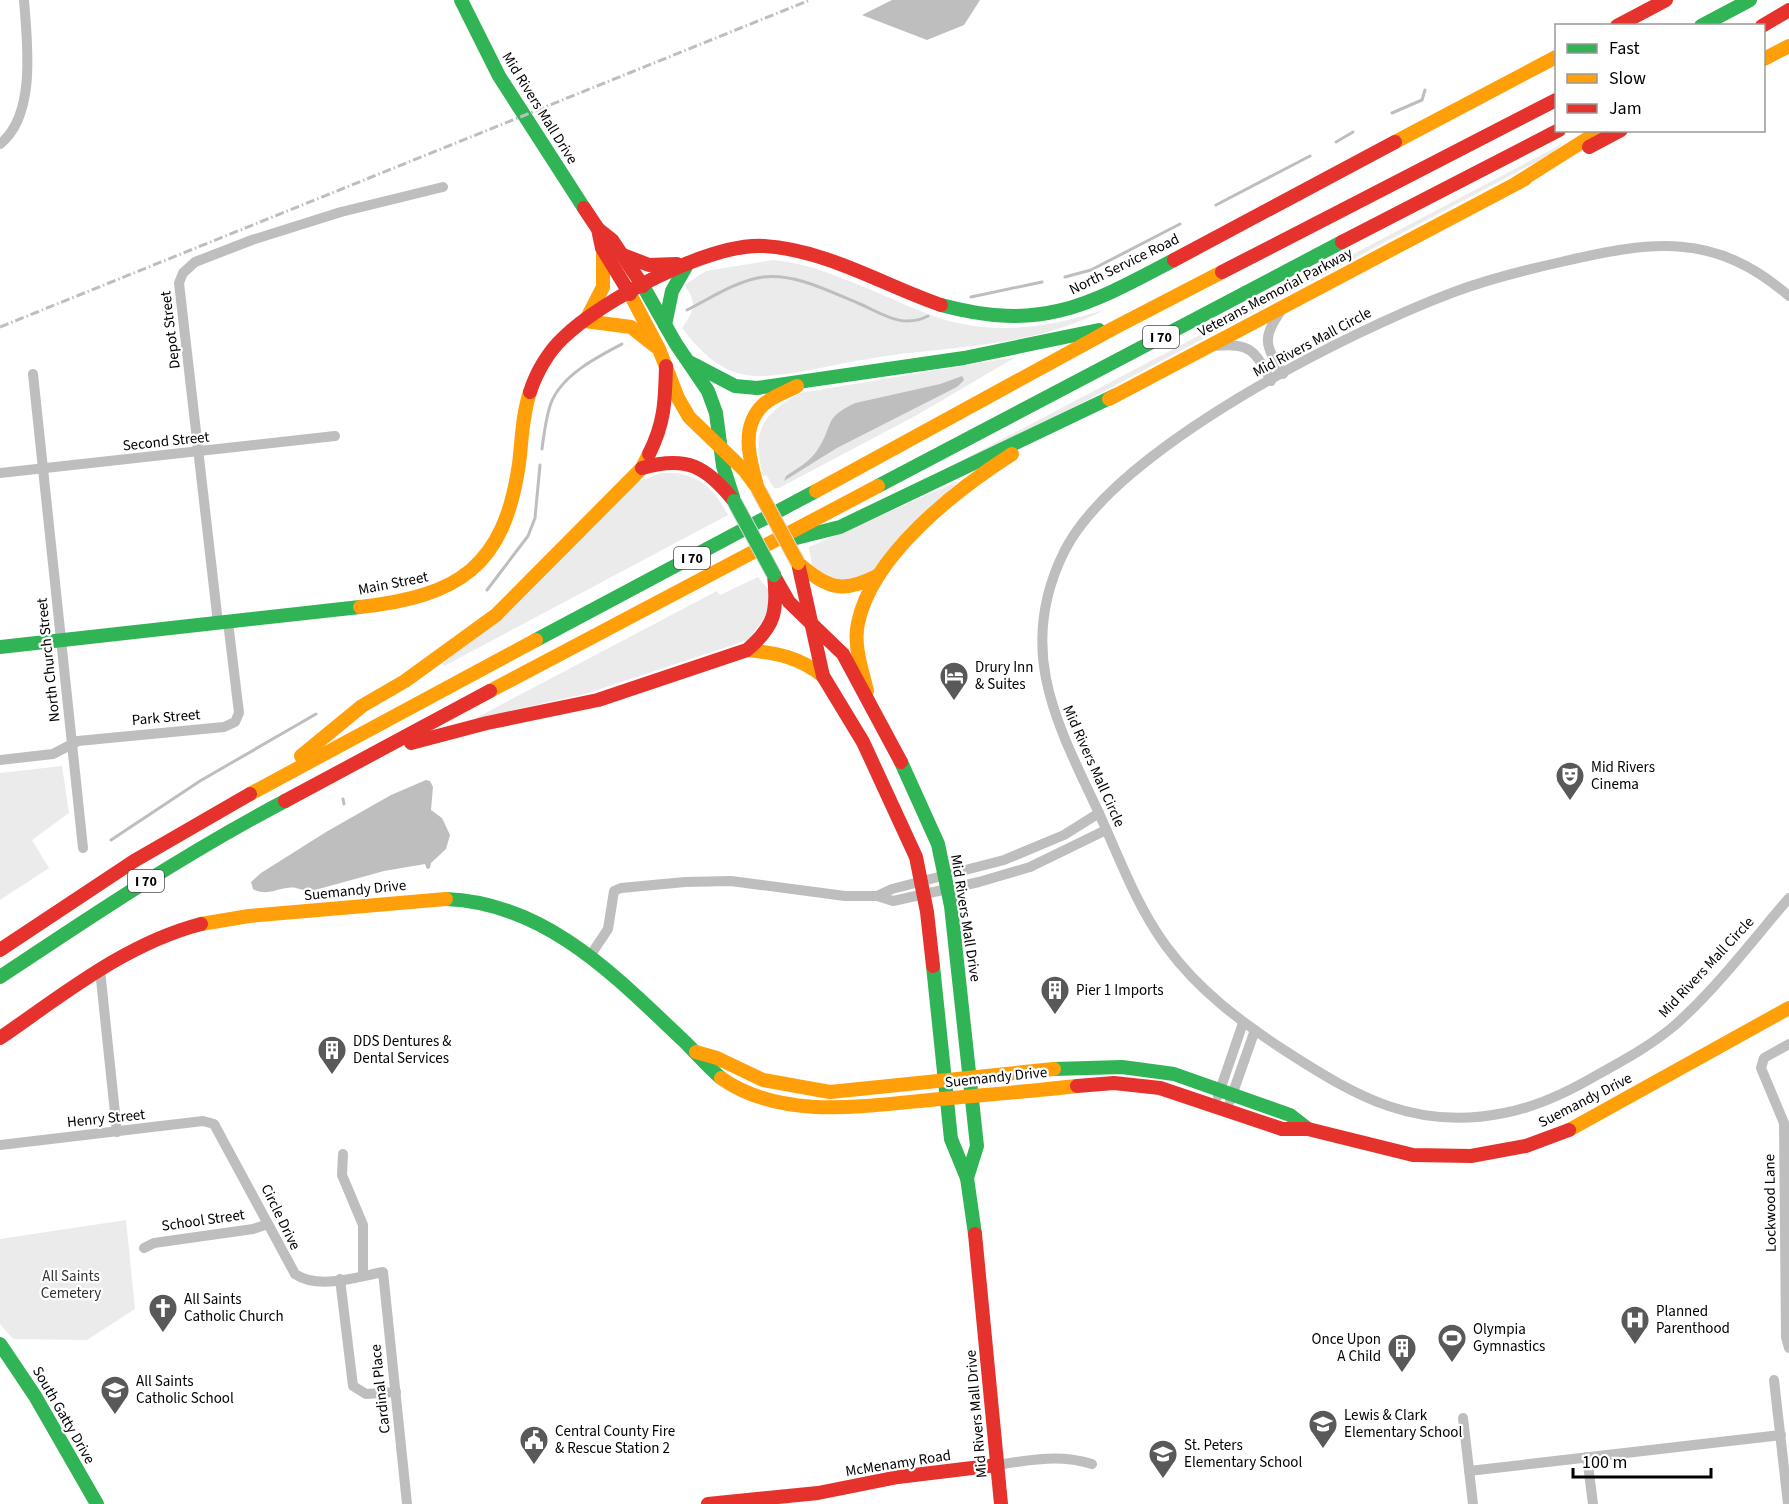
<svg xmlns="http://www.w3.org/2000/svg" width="1789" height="1504" viewBox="0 0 1789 1504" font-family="'Source Sans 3',sans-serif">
  <rect width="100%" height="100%" fill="#fff"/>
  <g fill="#ebebeb" fill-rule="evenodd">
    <polygon points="1564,143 1553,153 1012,440 921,482"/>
    <path d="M 773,260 C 808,263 837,276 869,289 C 895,300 922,313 949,321 C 1002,335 1056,326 1106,309 C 1032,349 948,345 867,359 C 834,364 778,380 746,375 C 719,371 698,349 682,328 C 694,311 698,302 684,285 L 706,271 Z"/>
    <path d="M 1016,357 L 917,415 L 779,488 L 774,488 L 766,475 L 763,476 C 752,431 760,416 800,393 ZM 962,376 L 963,380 L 957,387 L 837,448 L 784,481 L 786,476 C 796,469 811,461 818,449 C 834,424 823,418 855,403 L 940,384 Z"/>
    <path d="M 661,473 C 695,471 713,486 728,515 L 444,666 L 443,664 L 639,481 Z"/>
    <polygon points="959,481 918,520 872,572 850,582 830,579 812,566 809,547"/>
    <polygon points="758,577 768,589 769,612 748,640 585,694 474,719 717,591 720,595"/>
    <polygon points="62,766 69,813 32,840 49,868 0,900 0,773"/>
    <polygon points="126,1220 135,1309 87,1340 13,1339 0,1324 0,1239"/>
  </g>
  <g fill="#bebebe">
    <polygon points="892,0 980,0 964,25 927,40 862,15"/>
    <path d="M 962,376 L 964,380 L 957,387 L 837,448 L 784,481 L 786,476 C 796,469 811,461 818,449 C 834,424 823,418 855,403 L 940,384 Z"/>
    <path d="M 426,780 L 430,781 L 433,787 L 431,810 L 442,818 L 450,835 L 446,849 L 431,863 L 430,868 L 427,869 L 425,864 L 384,871 L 315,890 C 307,891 303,890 296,888 C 282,885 267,898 253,889 L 251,882 L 261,873 L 326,832 L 391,795 Z"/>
  </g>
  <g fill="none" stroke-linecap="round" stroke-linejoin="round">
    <g stroke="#bebebe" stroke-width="3">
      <polyline points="1392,113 1422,100 1425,90"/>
      <polyline points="1336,142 1353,132"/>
      <polyline points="1216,205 1310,156"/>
      <polyline points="1065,277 1091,270 1180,224"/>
      <polyline points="971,297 1042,282"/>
      <path d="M 687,310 C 711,298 736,281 763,277 C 795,273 831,292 860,304 C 883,314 902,329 928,316"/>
      <path d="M 542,449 C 544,433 546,417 551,403 C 562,375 597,357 622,344"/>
      <polyline points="487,590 528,536 535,518 540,465"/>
      <polyline points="343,799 344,804"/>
      <polyline points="111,840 200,781 316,714"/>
    </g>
    <g stroke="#bebebe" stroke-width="10">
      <path d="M 0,144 C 37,115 27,41 24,0"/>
      <path d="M 1789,296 C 1714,231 1652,241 1561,262 C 1525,270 1489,279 1454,292 C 1347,332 1115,449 1064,552 C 1016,649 1056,722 1098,811 C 1119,857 1136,905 1166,946 C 1199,991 1241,1022 1287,1052 C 1357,1097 1416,1131 1504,1113 C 1537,1107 1568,1092 1597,1075 C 1624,1060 1650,1046 1674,1026 C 1716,989 1752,941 1789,898"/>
      <path d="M 1282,309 C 1262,339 1264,343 1283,374"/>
      <path d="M 1214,346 C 1251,343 1254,349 1271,381"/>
      <polyline points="33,374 83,848"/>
      <polyline points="0,473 335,436"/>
      <polyline points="218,623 179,283 183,273 195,262 252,240 341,212 443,187"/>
      <polyline points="0,760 53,754 78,741 224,727 235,722 239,713 228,622"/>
      <polyline points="877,896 892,889 1004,860 1064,835 1099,813"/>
      <polyline points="590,956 608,929 614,891 621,888 685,882 731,881 845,896 877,896 893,901 979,882 1030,867 1106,830"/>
      <polyline points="100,970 117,1132"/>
      <polyline points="1789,1044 1764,1058 1761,1068 1784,1123 1786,1337 1789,1348"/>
      <polyline points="1218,1096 1243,1023"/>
      <polyline points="1230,1101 1255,1030"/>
      <path d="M 0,1145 L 203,1121 L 214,1124 L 295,1274 C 319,1290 356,1277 383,1272 L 407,1504"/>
      <polyline points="343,1154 342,1175 363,1225 363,1276"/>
      <polyline points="144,1248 154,1243 253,1229 268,1224"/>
      <polyline points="340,1279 353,1386 366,1394 396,1392"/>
      <polyline points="1774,1380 1788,1504"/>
      <polyline points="1463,1418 1473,1504"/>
      <polyline points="1587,1457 1593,1504"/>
      <path d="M 997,1465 C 1029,1460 1060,1454 1092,1464"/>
      <polyline points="1469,1471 1781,1435"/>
    </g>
    <g stroke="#30b455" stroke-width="14">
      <polyline points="461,0 499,76 584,208"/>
      <polyline points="1701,26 1750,0"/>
      <polyline points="643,286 676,344 708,391 716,413 723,466 733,497"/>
      <path d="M 941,305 C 1041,332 1087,306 1174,260"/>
      <polyline points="665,325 672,291 688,263"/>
      <polyline points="691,363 735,386 757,388 964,358 1099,330"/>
      <polyline points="878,486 1342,242"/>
      <polyline points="796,538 840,527 1116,395"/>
      <polyline points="536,640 816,491"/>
      <polyline points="0,647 360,607"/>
      <polyline points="901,762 938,844 951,906 977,1146 967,1178"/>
      <path d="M 446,899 C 547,903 616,977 685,1042 C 697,1054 708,1067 721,1078"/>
      <polyline points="933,966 951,1139 967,1178 975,1234"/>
      <path d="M 0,977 C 93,915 186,853 285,801"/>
      <polyline points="1054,1069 1122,1067 1174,1074 1290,1115 1308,1129"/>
      <polyline points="0,1344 35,1396 97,1504"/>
    </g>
    <g stroke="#ff9f0a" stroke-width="14">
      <polyline points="1764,59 1789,46"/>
      <polyline points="1395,142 1556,57"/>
      <polyline points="1517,183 1601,130"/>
      <polyline points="630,294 659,349 678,398 689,417 745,471 756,486"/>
      <polyline points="587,318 603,287 603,254"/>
      <polyline points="585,321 631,327 655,346"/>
      <polyline points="1109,399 1525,179"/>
      <path d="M 758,489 C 750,461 739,427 764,404 C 773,396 786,392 797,386"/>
      <polyline points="816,491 1114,328 1222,272"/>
      <path d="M 798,563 C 828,589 843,594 879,575"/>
      <path d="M 360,607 C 459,596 504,567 519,464 C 522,440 522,416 530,392"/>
      <path d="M 747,650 C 777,653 799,657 823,676"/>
      <polyline points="490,691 878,486"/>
      <path d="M 867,691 C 862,670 853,645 858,623 C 872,555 956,490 1012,454"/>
      <polyline points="301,756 362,706 405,681 496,615 642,468 649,454"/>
      <polyline points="250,794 536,640"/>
      <polyline points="201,924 249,916 446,899"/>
      <polyline points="696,1052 717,1058 763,1080 830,1092 1054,1069"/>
      <path d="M 721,1078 C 783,1122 870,1105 940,1099 C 986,1095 1032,1091 1077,1086"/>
      <polyline points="1569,1130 1789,1008"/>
    </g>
    <g stroke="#e5322d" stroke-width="14">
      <polyline points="1617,26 1666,0"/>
      <polyline points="1762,26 1789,10"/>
      <polyline points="1589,147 1621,130"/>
      <polyline points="584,208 598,229 602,248 630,294"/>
      <polyline points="598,229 612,240 643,286"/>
      <polyline points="1342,242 1559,130"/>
      <polyline points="623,255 649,265 677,264"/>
      <polyline points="1174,260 1395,142"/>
      <polyline points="1222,272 1556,100"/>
      <path d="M 530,392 C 536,373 548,352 563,338 C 602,300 709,243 764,246 C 827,250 883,285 941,305"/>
      <path d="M 649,454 C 665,422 665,401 666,366"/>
      <path d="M 642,468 C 686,455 706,466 734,501"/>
      <polyline points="798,563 823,676 863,742 916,857 927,912 933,966"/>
      <polyline points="774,576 789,602 843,654 901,762"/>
      <path d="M 411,743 L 487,723 L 598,700 L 747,650 C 775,626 778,611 774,575"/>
      <polyline points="285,801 490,691"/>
      <polyline points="0,950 134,861 250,794"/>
      <path d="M 0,1038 C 64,994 125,944 201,924"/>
      <polyline points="1077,1086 1114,1083 1160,1088 1282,1129 1308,1129 1413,1155 1471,1156 1526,1146 1569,1130"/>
      <polyline points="975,1234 1001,1504"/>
      <polyline points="708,1504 818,1493 898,1477 997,1465"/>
    </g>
    <polyline stroke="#bebebe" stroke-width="3" stroke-dasharray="9 3 1.5 3" stroke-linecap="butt" points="0,327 810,0"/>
    <g stroke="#dbdbdb" stroke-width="16" stroke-linecap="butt">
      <polyline id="fast-bridge" points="734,501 774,575"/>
    </g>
    <g stroke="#dbdbdb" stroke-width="16" stroke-linecap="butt">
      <polyline id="slow-bridge" points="758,489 798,563"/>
    </g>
    <use href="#fast-bridge" stroke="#30b455" stroke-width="14"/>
    <use href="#slow-bridge" stroke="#ff9f0a" stroke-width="14"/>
  </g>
  <defs>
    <g id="hotel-pin" transform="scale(1.5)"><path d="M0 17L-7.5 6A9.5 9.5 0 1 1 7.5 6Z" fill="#595959" stroke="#fff"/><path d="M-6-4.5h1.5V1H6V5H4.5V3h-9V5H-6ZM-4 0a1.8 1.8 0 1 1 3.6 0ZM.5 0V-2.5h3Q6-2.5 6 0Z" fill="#fff"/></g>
    <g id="theatre-pin" transform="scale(1.5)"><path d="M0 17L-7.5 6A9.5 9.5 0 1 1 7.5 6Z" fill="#595959" stroke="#fff"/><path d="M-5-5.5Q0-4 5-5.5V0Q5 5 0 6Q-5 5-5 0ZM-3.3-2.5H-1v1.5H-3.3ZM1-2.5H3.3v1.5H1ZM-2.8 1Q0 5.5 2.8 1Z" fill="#fff"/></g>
    <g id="building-pin" transform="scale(1.5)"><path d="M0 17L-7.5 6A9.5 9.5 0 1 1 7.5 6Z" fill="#595959" stroke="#fff"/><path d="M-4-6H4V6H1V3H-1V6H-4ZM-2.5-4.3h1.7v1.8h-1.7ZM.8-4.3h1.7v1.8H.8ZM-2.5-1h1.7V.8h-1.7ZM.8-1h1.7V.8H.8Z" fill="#fff"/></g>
    <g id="church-pin" transform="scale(1.5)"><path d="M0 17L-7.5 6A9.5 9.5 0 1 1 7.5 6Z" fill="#595959" stroke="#fff"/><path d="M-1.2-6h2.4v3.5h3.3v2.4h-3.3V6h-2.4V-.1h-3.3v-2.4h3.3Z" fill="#fff"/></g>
    <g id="hospital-pin" transform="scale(1.5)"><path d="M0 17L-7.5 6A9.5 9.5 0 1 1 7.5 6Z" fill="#595959" stroke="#fff"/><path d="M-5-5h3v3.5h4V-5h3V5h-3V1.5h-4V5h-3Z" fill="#fff"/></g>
    <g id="stadium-pin" transform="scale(1.5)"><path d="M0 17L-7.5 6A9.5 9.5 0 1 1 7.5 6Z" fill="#595959" stroke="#fff"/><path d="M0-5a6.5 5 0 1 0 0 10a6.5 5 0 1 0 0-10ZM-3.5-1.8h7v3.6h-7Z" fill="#fff"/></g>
    <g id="school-pin" transform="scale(1.5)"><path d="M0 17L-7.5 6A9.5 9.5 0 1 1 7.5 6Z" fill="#595959" stroke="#fff"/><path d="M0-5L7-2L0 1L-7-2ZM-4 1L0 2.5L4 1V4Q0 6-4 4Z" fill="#fff"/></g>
    <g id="civic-pin" transform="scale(1.5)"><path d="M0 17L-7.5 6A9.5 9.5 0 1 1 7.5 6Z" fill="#595959" stroke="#fff"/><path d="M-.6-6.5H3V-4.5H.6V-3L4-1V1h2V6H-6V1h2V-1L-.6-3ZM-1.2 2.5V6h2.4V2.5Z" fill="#fff"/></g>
  </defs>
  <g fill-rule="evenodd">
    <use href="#hotel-pin" x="954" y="676"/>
    <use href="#theatre-pin" x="1570" y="776"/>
    <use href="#building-pin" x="1055" y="990"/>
    <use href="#building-pin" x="332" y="1050"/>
    <use href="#church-pin" x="163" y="1308"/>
    <use href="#hospital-pin" x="1635" y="1320"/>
    <use href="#stadium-pin" x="1452" y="1338"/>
    <use href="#building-pin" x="1402" y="1348"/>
    <use href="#school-pin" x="115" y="1390"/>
    <use href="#school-pin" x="1323" y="1424"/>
    <use href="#civic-pin" x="534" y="1440"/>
    <use href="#school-pin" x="1163" y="1454"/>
  </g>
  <g text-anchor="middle" stroke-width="4.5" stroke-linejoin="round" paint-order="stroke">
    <g fill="#fff" stroke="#4c4c4c" stroke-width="1.5">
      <rect x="1143" y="326" width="36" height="22" rx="4.5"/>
      <rect x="674" y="547" width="36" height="22" rx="4.5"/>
      <rect x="128" y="870" width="36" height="22" rx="4.5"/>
    </g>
    <g font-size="14" font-weight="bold" fill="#000">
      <text x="1161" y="342">I 70</text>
      <text x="692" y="563">I 70</text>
      <text x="146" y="886">I 70</text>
    </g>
    <g font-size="15" fill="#000" stroke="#fff">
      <text transform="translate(540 108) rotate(58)" y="5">Mid Rivers Mall Drive</text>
      <text transform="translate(1124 264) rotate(-26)" y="5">North Service Road</text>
      <text transform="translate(1275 292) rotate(-28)" y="5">Veterans Memorial Parkway</text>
      <text transform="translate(170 330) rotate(-97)" y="5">Depot Street</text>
      <text transform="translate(1312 342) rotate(-28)" y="5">Mid Rivers Mall Circle</text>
      <text transform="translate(166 441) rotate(-6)" y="5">Second Street</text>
      <text transform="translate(393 583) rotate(-11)" y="5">Main Street</text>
      <text transform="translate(48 660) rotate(-96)" y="5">North Church Street</text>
      <text transform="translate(166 717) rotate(-5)" y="5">Park Street</text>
      <text transform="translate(1094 766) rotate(66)" y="5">Mid Rivers Mall Circle</text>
      <text transform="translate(355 890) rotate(-6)" y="5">Suemandy Drive</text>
      <text transform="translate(966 918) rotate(81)" y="5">Mid Rivers Mall Drive</text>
      <text transform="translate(1706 967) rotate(-47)" y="5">Mid Rivers Mall Circle</text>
      <text transform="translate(996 1077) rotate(-6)" y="5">Suemandy Drive</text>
      <text transform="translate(1585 1100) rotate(-27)" y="5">Suemandy Drive</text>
      <text transform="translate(106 1118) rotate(-6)" y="5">Henry Street</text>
      <text transform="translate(1770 1203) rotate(-91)" y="5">Lockwood Lane</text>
      <text transform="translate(281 1217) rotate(64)" y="5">Circle Drive</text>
      <text transform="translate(203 1220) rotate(-8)" y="5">School Street</text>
      <text transform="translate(380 1389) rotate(-96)" y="5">Cardinal Place</text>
      <text transform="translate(976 1414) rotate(-95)" y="5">Mid Rivers Mall Drive</text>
      <text transform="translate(64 1415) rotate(60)" y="5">South Gatty Drive</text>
      <text transform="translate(898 1463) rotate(-9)" y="5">McMenamy Road</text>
    </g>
    <g font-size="15" fill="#000" stroke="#fff" text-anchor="start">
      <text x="975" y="672">Drury Inn<tspan x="975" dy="17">&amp; Suites</tspan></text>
      <text x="1591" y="772">Mid Rivers<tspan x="1591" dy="17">Cinema</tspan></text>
      <text x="1076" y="995">Pier 1 Imports</text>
      <text x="353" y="1046">DDS Dentures &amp;<tspan x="353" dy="17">Dental Services</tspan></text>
      <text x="184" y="1304">All Saints<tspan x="184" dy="17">Catholic Church</tspan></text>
      <text x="1656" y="1316">Planned<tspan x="1656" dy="17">Parenthood</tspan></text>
      <text x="1473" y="1334">Olympia<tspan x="1473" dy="17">Gymnastics</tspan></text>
      <text x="1381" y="1344" text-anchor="end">Once Upon<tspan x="1381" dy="17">A Child</tspan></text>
      <text x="136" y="1386">All Saints<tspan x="136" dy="17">Catholic School</tspan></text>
      <text x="1344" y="1420">Lewis &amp; Clark<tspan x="1344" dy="17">Elementary School</tspan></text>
      <text x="555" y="1436">Central County Fire<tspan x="555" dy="17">&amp; Rescue Station 2</tspan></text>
      <text x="1184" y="1450">St. Peters<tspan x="1184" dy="17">Elementary School</tspan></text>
    </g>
    <g font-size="15" fill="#323232" stroke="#fff">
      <text x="71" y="1281">All Saints<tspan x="71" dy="17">Cemetery</tspan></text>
    </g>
  </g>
  <rect x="1555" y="24" width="210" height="108" fill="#ffffff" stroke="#999999" stroke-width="1.5"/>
  <rect x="1567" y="44" width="30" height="9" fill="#30b455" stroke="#999999" stroke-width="1.5"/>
  <text x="1609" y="54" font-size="18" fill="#000000">Fast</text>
  <rect x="1567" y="74" width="30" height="9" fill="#ff9f0a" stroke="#999999" stroke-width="1.5"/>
  <text x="1609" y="84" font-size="18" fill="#000000">Slow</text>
  <rect x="1567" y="104" width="30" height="9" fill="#e5322d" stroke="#999999" stroke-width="1.5"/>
  <text x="1609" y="114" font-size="18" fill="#000000">Jam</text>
  <path d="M1573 1468v9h138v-9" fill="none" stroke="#000000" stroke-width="3"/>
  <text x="1582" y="1468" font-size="18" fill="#000000" stroke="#ffffff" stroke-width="4.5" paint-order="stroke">100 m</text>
</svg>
